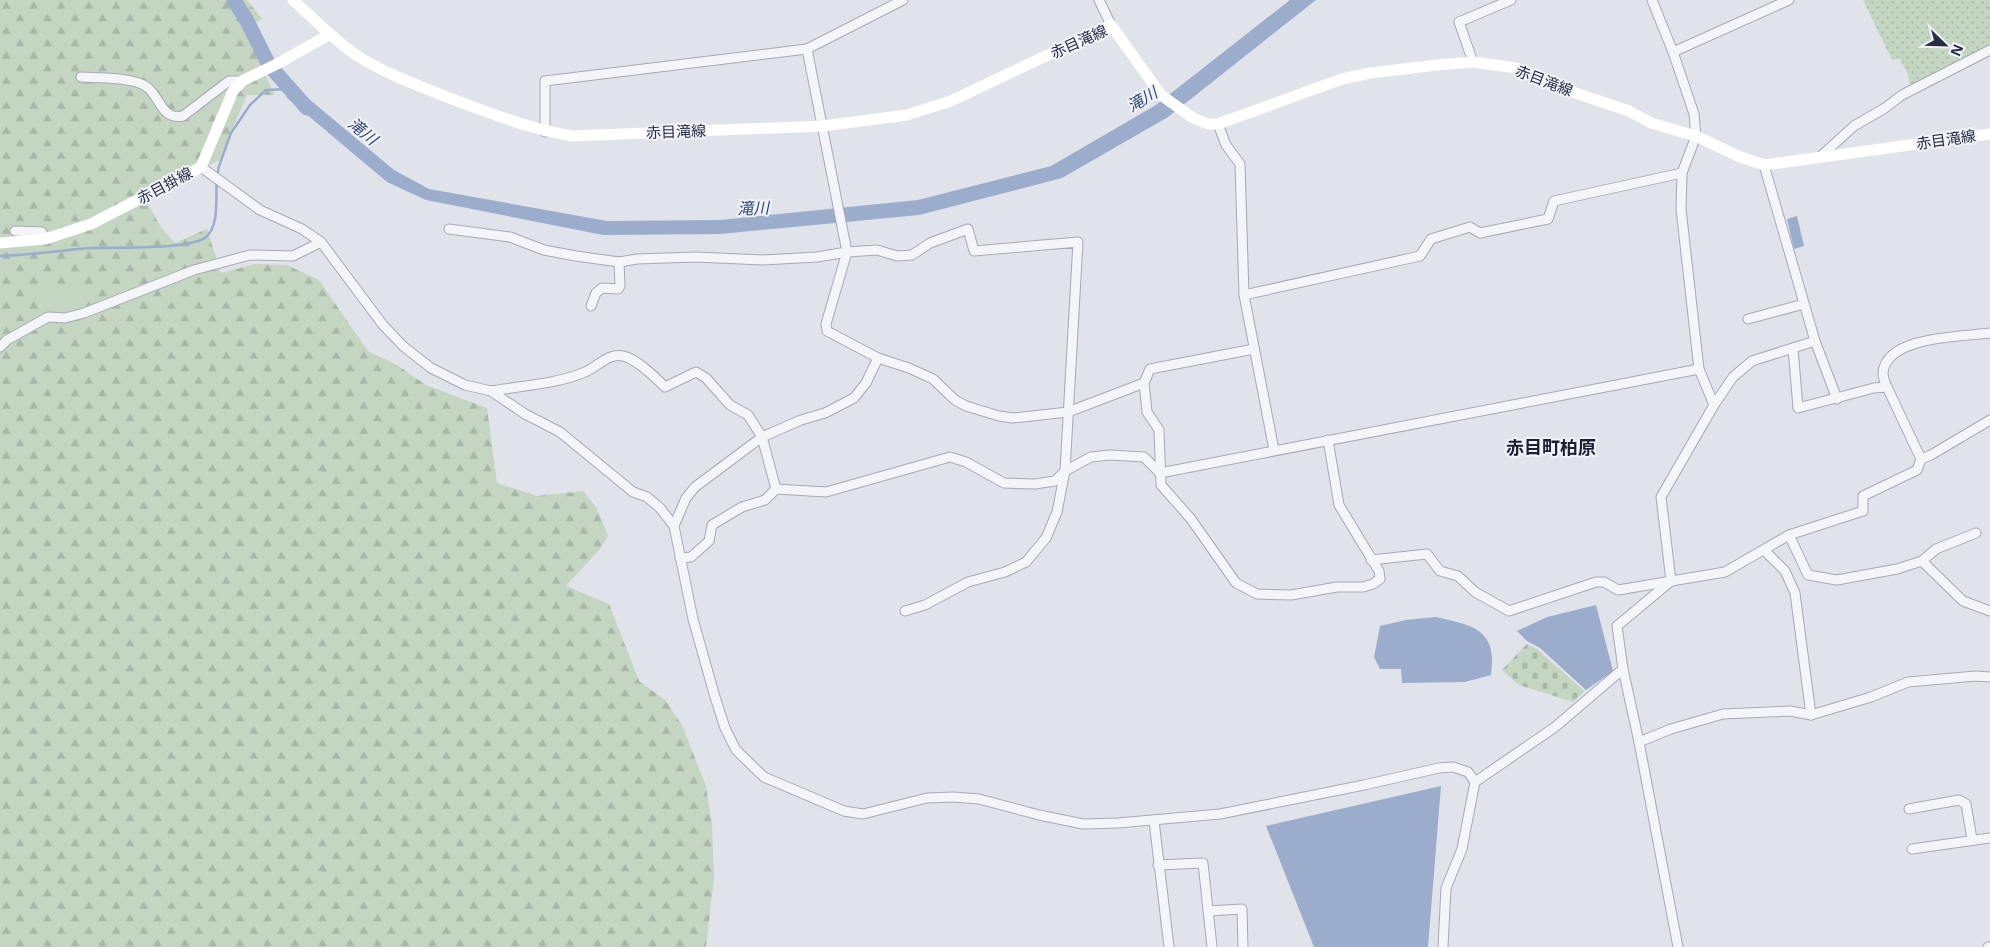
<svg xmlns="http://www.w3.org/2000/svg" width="1990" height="947" viewBox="0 0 1990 947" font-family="'Noto Sans','Noto Sans JP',sans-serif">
  <defs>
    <pattern id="grass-dots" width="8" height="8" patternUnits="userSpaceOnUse" patternTransform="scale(1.25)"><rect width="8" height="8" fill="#c4d5c2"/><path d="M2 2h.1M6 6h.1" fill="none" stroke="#a8b7a8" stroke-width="1.8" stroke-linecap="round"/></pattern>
    <pattern id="forest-firs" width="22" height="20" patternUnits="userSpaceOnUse" patternTransform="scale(1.25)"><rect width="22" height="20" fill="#c4d5c2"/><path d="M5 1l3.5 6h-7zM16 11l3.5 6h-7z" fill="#a8b7a8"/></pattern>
    <pattern id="cemetery-stones" width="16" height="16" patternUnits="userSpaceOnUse" patternTransform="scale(1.25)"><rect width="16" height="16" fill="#c4d5c2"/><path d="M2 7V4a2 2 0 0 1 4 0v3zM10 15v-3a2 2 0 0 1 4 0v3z" fill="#a8b7a8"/></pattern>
  </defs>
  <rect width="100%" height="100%" fill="#e1e3ea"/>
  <polygon fill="url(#grass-dots)" points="1863,0 1990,0 1990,47 1910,88 1908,74 1899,58 1892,60"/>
  <polygon fill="url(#forest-firs)" points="0,0 247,0 262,19 244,30 275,95 247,95 219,160 146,200 160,226 175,243 207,229 221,273 255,264 287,265 319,280 368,351 397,365 426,385 487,408 497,483 537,496 583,491 596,507 608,536 599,550 566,586 609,604 639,681 665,700 682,725 706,786 712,824 714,878 706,947 0,947"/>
  <polygon fill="url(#cemetery-stones)" points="1527,644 1537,649 1584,691 1573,702 1519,685 1502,670"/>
  <rect fill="#c4d5c2" x="41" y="284" width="44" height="25"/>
  <g fill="#9baccc">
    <polygon points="1290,0 1316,0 1168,117 1062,178 919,215 720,234 603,235 426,200 387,182 286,97 297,89 394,170 429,189 607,221 720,220 918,200 1051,166 1156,105"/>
    <polygon points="1797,216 1804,246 1794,249 1787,219"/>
    <polygon points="1596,605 1613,671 1586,690 1540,648 1527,641 1517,631 1547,617"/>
    <path d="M 1436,617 C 1472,625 1498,629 1491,675 L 1465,682 L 1402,683 L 1401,669 L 1380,669 L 1374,657 L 1380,626 L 1406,620 Z"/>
    <polygon points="1441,786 1428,947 1314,947 1266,826"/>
  </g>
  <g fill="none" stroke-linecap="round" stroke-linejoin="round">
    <g stroke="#9baccc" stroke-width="2.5">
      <polyline points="217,176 219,166 231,133 250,105 266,90 289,89"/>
      <path d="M 0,256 C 31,255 61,250 92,248 C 116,247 190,250 206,237 C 220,225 215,197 217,181"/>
    </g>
    <polyline stroke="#9baccc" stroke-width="15" points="234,0 247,21 269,65 307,108"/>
    <g stroke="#a6a9b5" stroke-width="11">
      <g id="minor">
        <polyline points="1099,0 1111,25"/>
        <polyline points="1652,0 1673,52 1694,114 1696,136 1682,173 1681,209 1699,369 1714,405 1661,497 1671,581 1617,626 1623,669 1639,742 1678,947"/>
        <polyline points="807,49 847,252 826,324 827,331 878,358 909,368 933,379 955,400 966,406 999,416 1013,418 1068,412 1144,383"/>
        <polyline points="1673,52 1789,0"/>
        <polyline points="1473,62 1459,22 1511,0"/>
        <path d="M 81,77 C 98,78 134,77 147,87 C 161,98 161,120 183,116 L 229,81 L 242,81"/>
        <polyline points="1218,124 1226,145 1240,164 1244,295 1274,450"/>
        <polyline points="545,132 545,81 807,49 903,0"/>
        <polyline points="1821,156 1854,126 1885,108 1902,95 1990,50"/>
        <polyline points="201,167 260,210 302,229 321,242 383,325 403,346 431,368 465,385 491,391 525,414 560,432 633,492 647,497 660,508 674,526 693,619 715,697 725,728 736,750 764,777 844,811 863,814 927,798 953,797 979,799 1039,815 1083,824 1118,823 1220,814 1364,785 1439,768 1453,767 1468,772 1475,782"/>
        <polyline points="449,229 510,237 544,250 576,256 619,262 637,259 696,257 763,260 817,257 847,252 877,250 897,256 912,255 930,243 968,229 974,251 1078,242 1065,471 1057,512 1046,538 1026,562 1005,572 968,582 925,605 905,611"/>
        <polyline points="15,231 42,232 45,239"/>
        <polyline points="1244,295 1420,256 1431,239 1470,227 1480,233 1548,219 1554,201 1682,173"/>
        <polyline points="591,306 596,293 602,288 618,289 620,286 619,262"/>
        <polyline points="1748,319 1804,304"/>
        <polyline points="1815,341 1837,399"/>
        <polyline points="0,347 7,340 48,317 65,318 84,313 194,270 250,255 293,256 321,242"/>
        <polyline points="1254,349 1150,369 1144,383 1147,412 1159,430 1161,485 1191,519 1236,583 1257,594 1291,595 1337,587 1363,587 1373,584 1380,579 1379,571 1339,505 1328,440"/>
        <path d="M 1887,387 C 1885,383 1883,376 1883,372 C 1888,335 1964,337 1990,333"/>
        <path d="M 491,391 C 521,386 557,384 585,372 C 598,367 607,353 623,356 C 637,359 655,377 665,387 L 696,372 L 706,378 L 730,405 L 748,415 L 762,437 L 776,489"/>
        <polyline points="1714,405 1733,377 1752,361 1793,348"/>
        <polyline points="1921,459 1931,455 1990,420"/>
        <polyline points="1160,473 1699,369"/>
        <polyline points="674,526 686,498 695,487 762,437 801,420 825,413 854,398 866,383 878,358"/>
        <polyline points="1789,535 1808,575 1837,580 1897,569 1922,561 1963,601 1990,611"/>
        <polyline points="1764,550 1785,571 1795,593 1811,715"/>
        <polyline points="680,558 691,557 709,541 712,525 742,507 765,500 776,489 826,492 950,457 966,462 1004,483 1035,484 1055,481 1065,471 1091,457 1110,455 1144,457 1160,473"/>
        <polyline points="1371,560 1427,554 1440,571 1458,576 1475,592 1509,611 1596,582 1604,582 1618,590 1725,572 1789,535 1863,511 1863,496 1917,470 1921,459 1887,387 1874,388 1798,408 1793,348 1815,341 1764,165"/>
        <polyline points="1922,561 1936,549 1976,533"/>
        <polyline points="1639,742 1671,729 1723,714 1790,711 1811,715 1871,697 1908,682 1976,676 1990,677"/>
        <polyline points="1909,809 1959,800 1966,804 1972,839"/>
        <polyline points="1154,821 1169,947"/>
        <polyline points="1912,849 1990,838"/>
        <polyline points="1158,865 1203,863 1212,947"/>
        <polyline points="1208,911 1242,909 1243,947"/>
        <polyline points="1443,947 1446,888 1462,849 1475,782 1555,727 1623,669"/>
        <polyline points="1988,947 1990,947"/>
      </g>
    </g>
    <use href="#minor" stroke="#f4f5f8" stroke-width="9"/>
    <g stroke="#fff" stroke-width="11">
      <path d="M 293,0 C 314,19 333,39 356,55 C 385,74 418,85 449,98 C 490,113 529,129 572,136 L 823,126 L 907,115 L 951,101 L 1111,25 L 1161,95 L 1193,118 L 1208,124 L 1218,124 L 1342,79 L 1370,73 L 1437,65 L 1473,62 L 1516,68 L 1543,82 L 1629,111 L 1651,123 L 1696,136 L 1738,156 L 1764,165 L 1990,134"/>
      <polyline points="0,243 45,239 91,224 201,167 233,91 242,81 279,63 330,34"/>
    </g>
  </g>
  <g text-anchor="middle" stroke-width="4" stroke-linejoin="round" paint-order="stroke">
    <g font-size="15" fill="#282e43" stroke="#f1f3f8">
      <text transform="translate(1079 42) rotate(-24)" y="5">赤目滝線</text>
      <text transform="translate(1544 81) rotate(21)" y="5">赤目滝線</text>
      <text transform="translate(676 132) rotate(-2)" y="5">赤目滝線</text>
      <text transform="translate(1946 140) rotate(-8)" y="5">赤目滝線</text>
      <text transform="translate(165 186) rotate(-28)" y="5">赤目掛線</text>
    </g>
    <g font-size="16" font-style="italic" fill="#314779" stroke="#f1f3f8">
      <text transform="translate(1142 99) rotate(-31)" y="6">滝川</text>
      <text transform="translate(363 131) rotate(39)" y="6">滝川</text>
      <text transform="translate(753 208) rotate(-2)" y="6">滝川</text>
    </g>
    <g font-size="18" font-weight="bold" fill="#1b2034" stroke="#f1f3f8">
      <text x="1551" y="454">赤目町柏原</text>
    </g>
  </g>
  <g transform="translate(1945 45) rotate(113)" stroke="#f1f3f8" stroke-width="4" paint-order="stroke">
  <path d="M0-4L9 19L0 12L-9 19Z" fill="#282e43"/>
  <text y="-8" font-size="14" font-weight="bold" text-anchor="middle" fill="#282e43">N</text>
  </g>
</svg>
